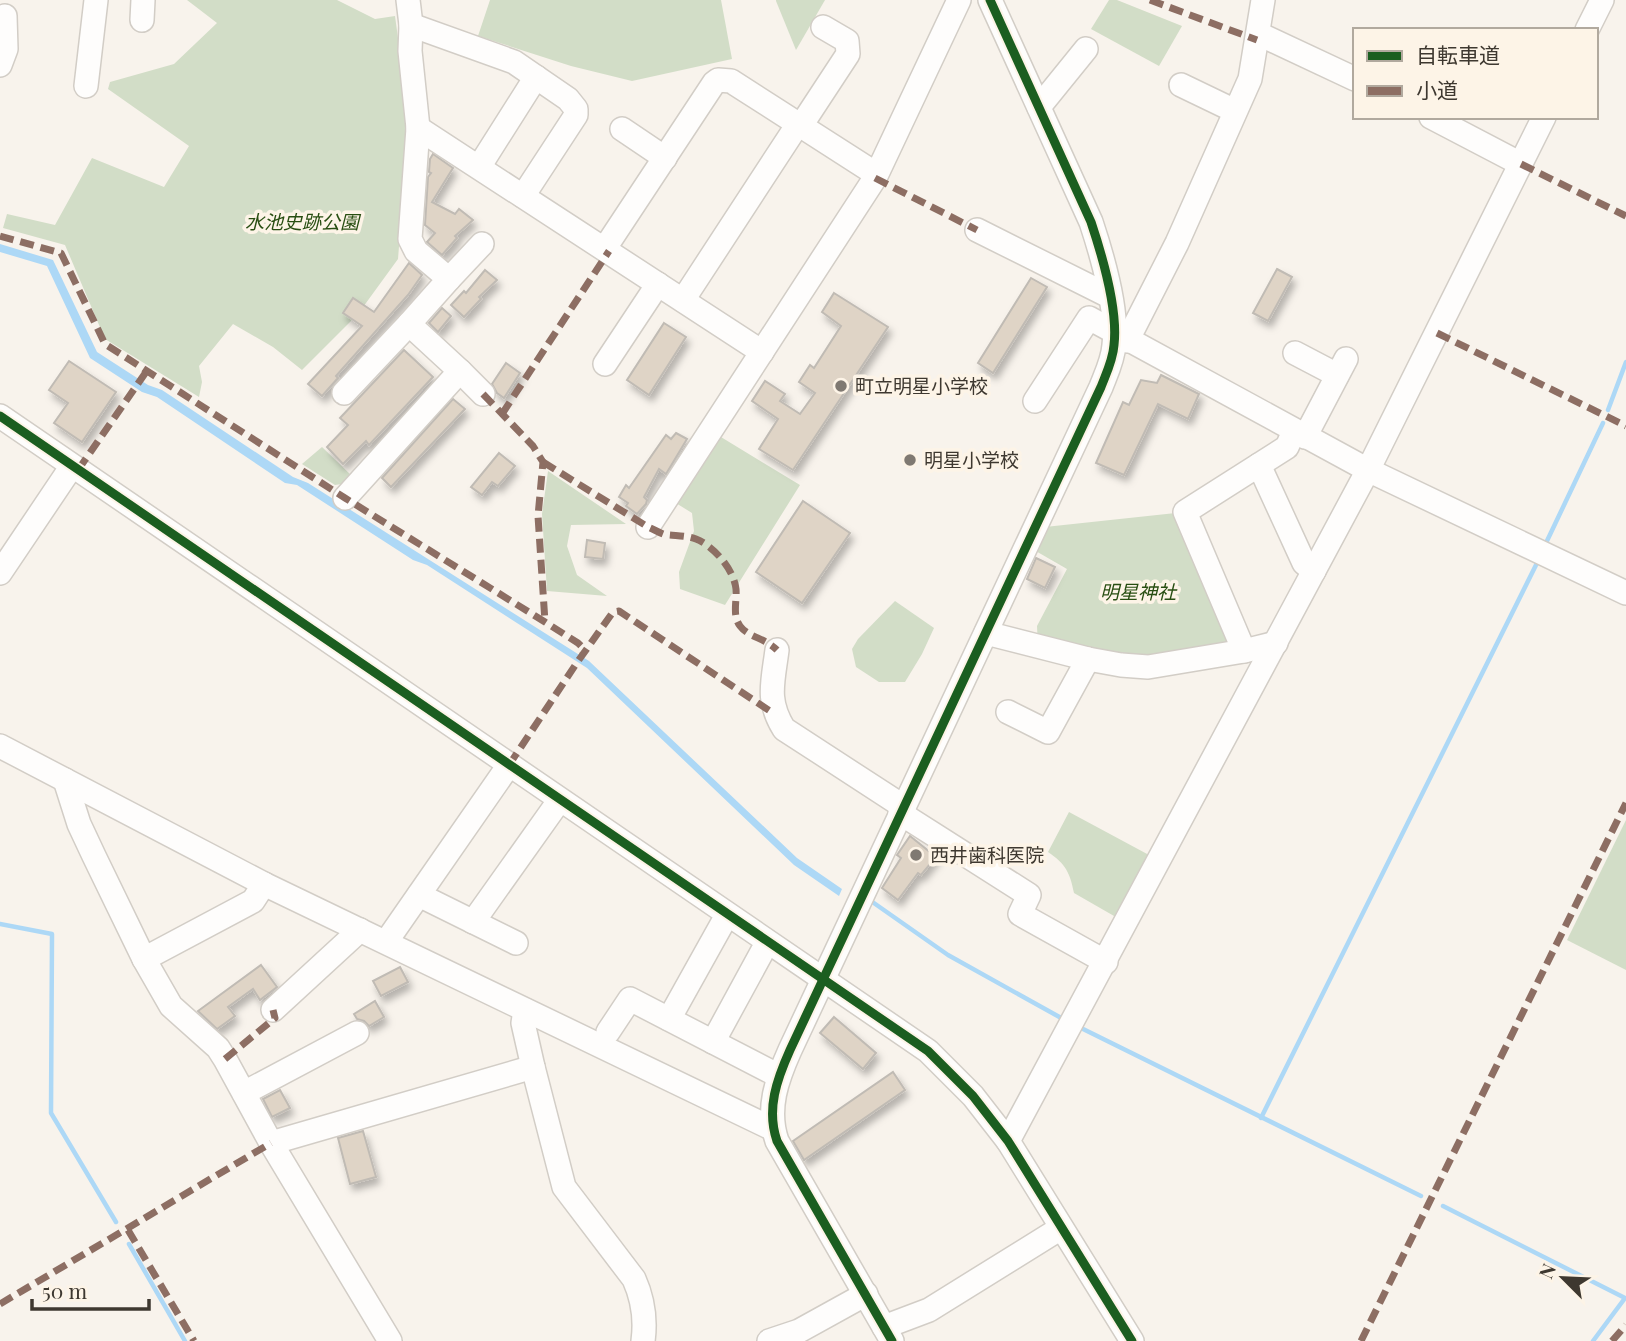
<svg xmlns="http://www.w3.org/2000/svg" width="1626" height="1341" viewBox="0 0 1626 1341" font-family="'Playfair Display','Noto Sans JP',serif">
  <defs>
    <filter id="shadow"><feDropShadow dx="3.5" dy="6" stdDeviation="3.5" flood-color="#0004"/></filter>
  </defs>
  <rect width="100%" height="100%" fill="#f8f3ec"/>
  <g fill="#d2ddc7">
    <polygon points="187,0 337,0 375,19 395,16 409,119 398,259 358,314 302,370 273,347 233,324 199,366 202,382 199,397 105,339 65,245 3,228 7,214 55,225 92,158 164,187 189,146 108,89 110,82 174,64 217,23"/>
    <polygon points="490,0 721,0 732,59 632,81 571,66 478,36"/>
    <polygon points="776,0 825,0 796,50 776,1"/>
    <polygon points="1109,0 1117,0 1182,26 1159,66 1091,29"/>
    <polygon points="716,434 800,485 725,605 680,589 679,572 694,531 692,513 671,500"/>
    <polygon points="322,447 353,477 348,483 335,485 302,464"/>
    <polygon points="548,471 626,524 571,525 567,546 577,575 607,596 547,591 542,514"/>
    <polygon points="1185,512 1244,651 1148,667 1038,648 1037,626 1067,569 1034,550 1045,527"/>
    <polygon points="895,601 934,628 922,654 905,682 879,682 856,667 852,649 858,639"/>
    <path d="M 1069,812 L 1149,855 L 1121,920 L 1074,893 C 1070,873 1066,864 1048,852 Z"/>
    <polygon points="1626,820 1626,970 1567,940"/>
  </g>
  <polygon fill="#add8f6" points="0,244 53,260 97,352 148,385 162,390 293,477 308,483 589,661 797,858 842,889 839,896 794,865 587,668 427,565 413,560 297,485 285,483 157,397 142,392 90,358 47,266 0,252"/>
  <g fill="none" stroke-linecap="round" stroke-linejoin="round">
    <g stroke="#add8f6" stroke-width="4.5">
      <polyline points="1608,410 1626,362"/>
      <polyline points="1546,543 1603,423"/>
      <polyline points="871,901 948,955 1063,1019"/>
      <polyline points="0,924 52,934 51,1113 116,1222"/>
      <polyline points="1079,1027 1421,1196"/>
      <polyline points="1261,1118 1537,563"/>
      <polyline points="1443,1206 1625,1298 1593,1341"/>
      <polyline points="129,1244 185,1341"/>
    </g>
  </g>
  <g fill="#dfd4c6" stroke="#c0bbb4" stroke-width="2" filter="url(#shadow)">
    <polygon points="433,154 453,168 432,202 455,214 459,209 473,220 455,236 457,238 442,255 427,242 435,233 425,225 428,177 431,173 429,172 430,159"/>
    <polygon points="409,263 422,275 408,295 336,376 338,378 322,396 308,384 362,326 343,313 353,298 374,312"/>
    <polygon points="1277,269 1292,277 1268,321 1253,313"/>
    <polygon points="485,270 497,280 479,297 481,299 464,317 451,305 464,291 466,293"/>
    <polygon points="1031,278 1047,287 993,373 978,363"/>
    <polygon points="834,293 888,327 793,470 759,449 778,419 752,401 765,381 785,394 780,401 800,414 815,393 799,382 810,365 814,368 841,326 822,312"/>
    <polygon points="442,308 451,316 438,332 429,323"/>
    <polygon points="664,323 686,337 649,395 627,380"/>
    <polygon points="404,350 433,377 369,445 366,441 343,464 327,447 348,425 340,418"/>
    <polygon points="69,361 116,392 82,442 54,423 68,403 49,390"/>
    <polygon points="506,363 520,373 504,398 497,393 492,384"/>
    <polygon points="1161,375 1199,394 1188,419 1158,404 1124,475 1096,463 1123,402 1129,405 1141,380 1157,383"/>
    <polygon points="453,399 465,409 391,487 382,478"/>
    <polygon points="676,433 687,439 666,474 659,469 644,497 647,500 646,504 637,514 626,506 628,503 619,497 626,485 629,488 666,435 671,439"/>
    <polygon points="499,453 515,466 498,486 492,482 482,495 471,487"/>
    <polygon points="803,501 850,533 802,603 756,572"/>
    <polygon points="587,540 605,543 603,559 585,557"/>
    <polygon points="1036,558 1055,567 1045,588 1027,579"/>
    <polygon points="910,836 936,857 921,875 918,873 898,900 882,888 901,858 897,855"/>
    <polygon points="261,965 277,987 260,1000 253,989 228,1007 235,1016 217,1029 198,1011"/>
    <polygon points="400,967 408,982 381,996 373,981"/>
    <polygon points="375,1001 384,1017 369,1026 364,1021 357,1019 354,1014"/>
    <polygon points="834,1017 876,1053 863,1069 820,1033"/>
    <polygon points="893,1072 905,1090 804,1160 793,1141"/>
    <polygon points="280,1090 290,1108 272,1117 263,1099"/>
    <polygon points="363,1131 376,1177 350,1184 338,1138"/>
  </g>
  <g fill="none" stroke-linecap="round" stroke-linejoin="round">
    <g stroke="#d2cdc6" stroke-width="26">
      <g id="minor">
        <polyline points="142,20 143,0"/>
        <polyline points="411,25 514,62 568,99 576,109 576,115 523,196"/>
        <polyline points="1587,30 1602,0"/>
        <polyline points="1259,34 1355,79"/>
        <polyline points="0,65 6,49 5,16"/>
        <polyline points="1181,85 1235,111"/>
        <polyline points="86,86 96,0"/>
        <polyline points="1039,107 1086,49"/>
        <polyline points="1431,117 1521,164"/>
        <polyline points="418,128 762,352"/>
        <polyline points="622,129 665,158"/>
        <polyline points="479,167 536,77"/>
        <polyline points="977,230 1109,296"/>
        <polyline points="605,248 714,83 718,80 731,81 876,174"/>
        <polyline points="449,279 482,244"/>
        <polyline points="683,300 798,124 806,118 848,54 847,41 823,27"/>
        <polyline points="1127,341 1177,243 1250,79 1263,0"/>
        <polyline points="1295,353 1337,375"/>
        <polyline points="605,364 658,284"/>
        <polyline points="460,371 483,394"/>
        <polyline points="344,393 409,324"/>
        <polyline points="1035,401 1089,318 1368,470 1626,593"/>
        <polyline points="0,416 928,1051 973,1096 1008,1141 1132,1341"/>
        <polyline points="1305,437 1346,359"/>
        <polyline points="1259,465 1304,563 1314,571"/>
        <polyline points="345,498 460,371 409,324 449,279 416,251 410,239 418,128 410,51 411,25 408,0"/>
        <polyline points="648,527 875,178 959,0"/>
        <polyline points="0,573 72,466"/>
        <polyline points="986,633 1088,659 1121,665 1148,667 1244,651 1276,643"/>
        <path d="M 777,650 C 773,682 766,700 784,729 L 904,807"/>
        <polyline points="1244,651 1185,512 1287,447 1294,431"/>
        <polyline points="1008,712 1048,732 1088,659"/>
        <polyline points="0,746 264,884 773,1129"/>
        <polyline points="65,780 79,824 94,856 144,959 171,1006 218,1048 225,1059 271,1143 390,1341"/>
        <polyline points="900,813 1029,895 1020,914 1106,962"/>
        <polyline points="419,895 516,943"/>
        <polyline points="473,922 554,808"/>
        <polyline points="386,942 509,765"/>
        <polyline points="144,959 253,901 264,884"/>
        <polyline points="273,1010 360,930"/>
        <path d="M 525,1010 L 523,1023 L 533,1067 L 564,1187 L 634,1279 C 643,1299 646,1319 643,1341"/>
        <polyline points="669,1019 722,924"/>
        <polyline points="608,1032 630,999 779,1076"/>
        <polyline points="713,1042 762,952"/>
        <polyline points="244,1093 357,1033"/>
        <polyline points="1008,1141 1368,470 1544,117"/>
        <polyline points="271,1143 533,1067"/>
        <polyline points="884,1327 929,1310 1061,1228"/>
        <polyline points="769,1341 799,1331 866,1294"/>
        <path d="M 892,1341 L 777,1141 C 766,1109 777,1079 790,1050 L 1101,387 C 1106,374 1113,360 1114,345 C 1118,311 1102,255 1091,222 L 990,0"/>
      </g>
    </g>
    <use href="#minor" stroke="#fefdfc" stroke-width="23"/>
    <g stroke="#8d6e63" stroke-width="7" stroke-dasharray="14 7" stroke-linecap="butt">
      <polyline points="1150,0 1257,40"/>
      <polyline points="1521,164 1626,216"/>
      <polyline points="875,178 977,230"/>
      <polyline points="0,236 61,253 105,344 345,498 545,622 578,643 582,647 583,653"/>
      <polyline points="1437,333 1626,426"/>
      <polyline points="483,394 533,446 543,462 538,516 545,622"/>
      <polyline points="502,414 609,251"/>
      <path d="M 543,462 L 648,527 C 653,529 658,532 663,534 C 674,536 686,535 696,539 C 714,546 734,570 736,589 C 737,602 732,615 740,626 C 748,637 765,638 777,650"/>
      <polyline points="78,470 146,372"/>
      <polyline points="509,765 576,664 613,612 619,611 773,713"/>
      <polyline points="225,1059 275,1018 273,1010"/>
      <polyline points="128,1230 194,1341"/>
      <polyline points="0,1304 271,1143"/>
      <polyline points="1361,1341 1626,803"/>
      <polyline points="1612,1341 1626,1325"/>
    </g>
    <g stroke="#fdf4e7" stroke-width="13">
      <g id="cycleway">
        <polyline points="0,416 928,1051 973,1096 1008,1141 1132,1341"/>
        <path d="M 892,1341 L 777,1141 C 766,1109 777,1079 790,1050 L 1101,387 C 1106,374 1113,360 1114,345 C 1118,311 1102,255 1091,222 L 990,0"/>
      </g>
    </g>
    <use href="#cycleway" stroke="#1b5e20" stroke-width="9"/>
  </g>
  <g fill="#7f7972" stroke="#fdf4e7" stroke-width="2.5">
    <circle cx="841" cy="386" r="7"/>
    <circle cx="910" cy="460" r="7"/>
    <circle cx="916" cy="855" r="7"/>
  </g>
  <g text-anchor="middle" stroke-width="7" stroke-linejoin="round" paint-order="stroke">
    <g font-size="19" font-style="italic" fill="#284e12" stroke="#fdf4e7">
      <text x="302" y="229">水池史跡公園</text>
      <text x="1138" y="599">明星神社</text>
    </g>
    <g font-size="19" fill="#3e3830" stroke="#fdf4e7" text-anchor="start">
      <text x="855" y="393">町立明星小学校</text>
      <text x="924" y="467">明星小学校</text>
      <text x="930" y="862">西井歯科医院</text>
    </g>
  </g>
  <rect x="1353" y="28" width="245" height="91" fill="#fdf4e7" stroke="#b1a99e" stroke-width="2"/>
  <rect x="1367" y="51" width="35" height="10" fill="#1b5e20" stroke="#b1a99e" stroke-width="2"/>
  <text x="1416" y="63" font-size="21" fill="#3e3830">自転車道</text>
  <rect x="1367" y="86" width="35" height="10" fill="#8d6e63" stroke="#b1a99e" stroke-width="2"/>
  <text x="1416" y="98" font-size="21" fill="#3e3830">小道</text>
  <g transform="translate(1563 1278) rotate(294)" stroke="#fdf4e7" stroke-width="5" paint-order="stroke">
  <path d="M0-5L12 26L0 18L-12 26Z" fill="#3e3830"/>
  <text y="-10" font-size="19" font-weight="bold" text-anchor="middle" fill="#3e3830">N</text>
  </g>
  <path d="M32 1299v10h117v-10" fill="none" stroke="#3e3830" stroke-width="3.5"/>
  <text x="42" y="1299" font-size="21" fill="#3e3830" stroke="#fdf4e7" stroke-width="5" paint-order="stroke">50 m</text>
</svg>
